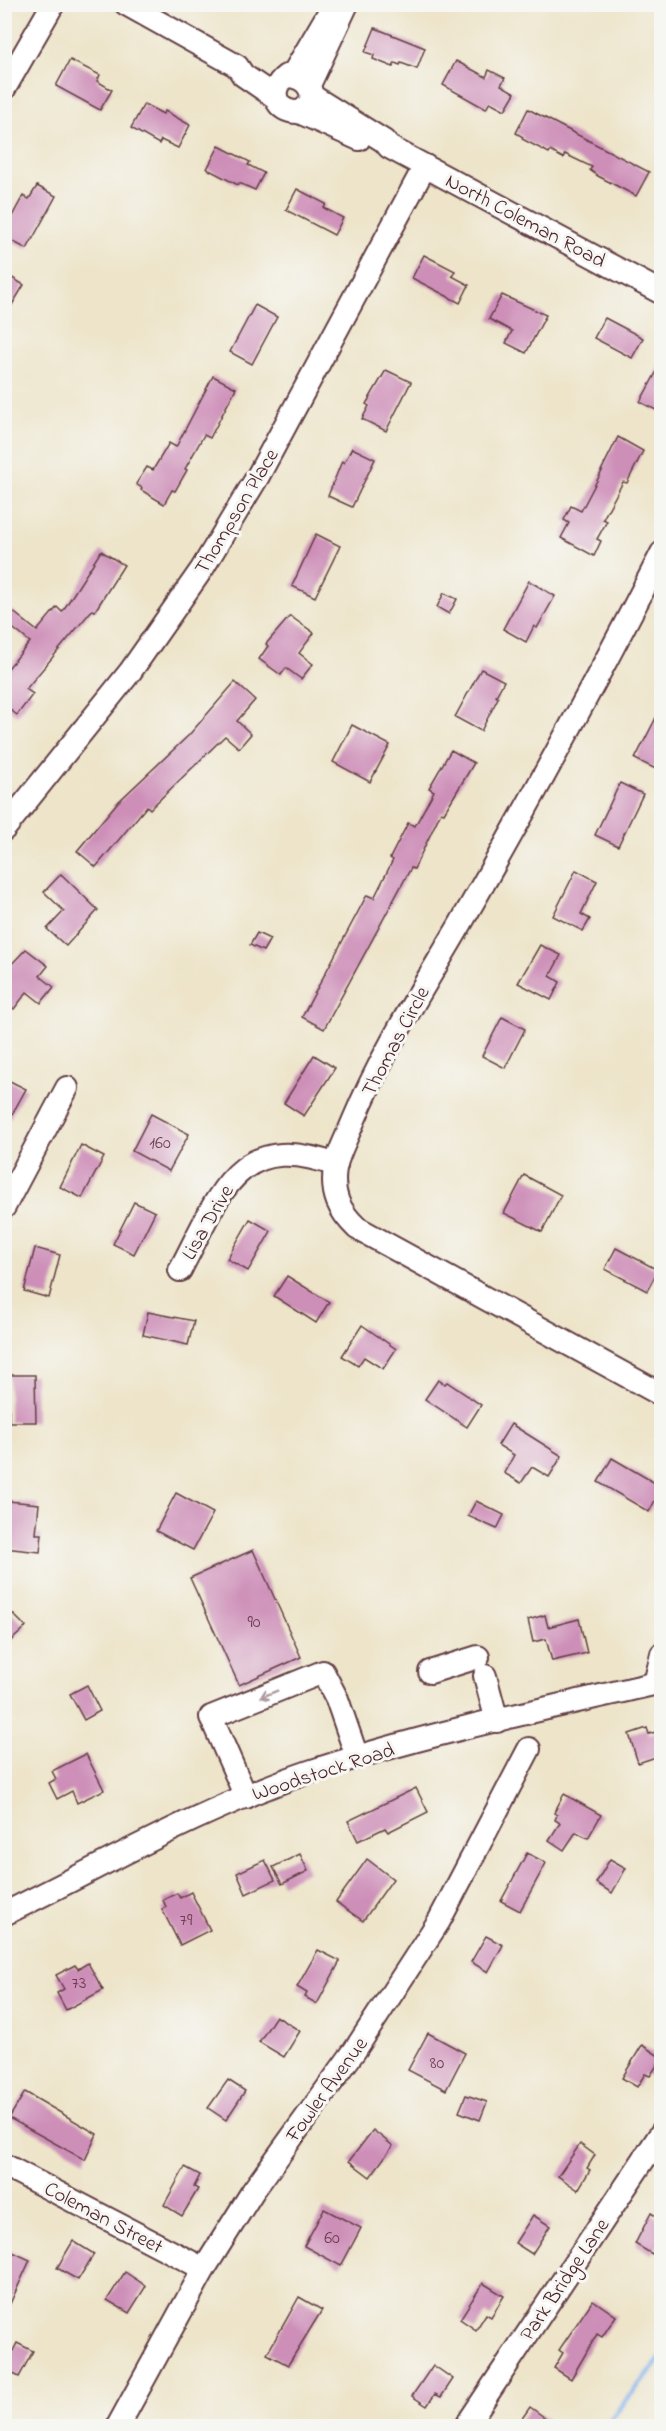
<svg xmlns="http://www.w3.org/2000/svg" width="666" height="2431" viewBox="0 0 666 2431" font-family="'Indie Flower',sans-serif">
  <rect width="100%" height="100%" fill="#f6f6f2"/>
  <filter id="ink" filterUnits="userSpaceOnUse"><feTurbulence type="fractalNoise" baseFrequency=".0167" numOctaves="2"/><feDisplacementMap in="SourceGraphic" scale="12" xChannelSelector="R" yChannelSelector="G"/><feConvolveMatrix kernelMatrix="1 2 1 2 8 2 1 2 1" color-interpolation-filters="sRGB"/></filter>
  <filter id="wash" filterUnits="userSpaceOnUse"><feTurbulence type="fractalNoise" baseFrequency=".008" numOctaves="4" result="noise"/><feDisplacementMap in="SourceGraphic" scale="24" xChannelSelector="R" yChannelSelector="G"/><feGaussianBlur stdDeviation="1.35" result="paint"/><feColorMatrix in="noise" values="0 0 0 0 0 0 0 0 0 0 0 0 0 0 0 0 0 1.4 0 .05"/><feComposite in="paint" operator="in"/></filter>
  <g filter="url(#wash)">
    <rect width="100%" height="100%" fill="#ede4c9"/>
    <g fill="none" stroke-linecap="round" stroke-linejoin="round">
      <polyline stroke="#81b0eb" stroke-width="5" points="605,2426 662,2357"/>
    </g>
    <g id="blocks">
      <g fill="#cd8eb8">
        <polygon points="375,28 425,48 417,69 401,63 400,65 395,63 393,67 373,59 374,55 365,52"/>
        <polygon points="70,60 100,75 97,81 112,90 100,110 56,86"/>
        <polygon points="456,61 486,77 489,70 505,78 501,85 515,93 505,110 490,102 486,109 443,85"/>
        <polygon points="144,104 163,114 165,111 190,125 178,148 161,140 159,144 131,128"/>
        <polygon points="528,109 649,172 636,196 598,176 590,170 592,167 565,154 563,158 550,151 549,153 522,139 523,137 516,133"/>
        <polygon points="219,146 250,162 248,165 264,173 255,190 239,183 238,185 207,169"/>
        <polygon points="37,186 56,196 27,249 4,237 4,231 23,196 29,199"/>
        <polygon points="297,189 326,204 324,208 343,218 334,235 286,210"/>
        <polygon points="424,255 455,271 452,276 469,285 460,303 412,278"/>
        <polygon points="4,273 24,285 4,318"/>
        <polygon points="502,295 546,315 526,353 506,343 512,331 489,319"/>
        <polygon points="255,305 277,317 252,364 230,352"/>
        <polygon points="605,318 643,338 632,358 594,338"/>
        <polygon points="662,362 662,413 640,402"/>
        <polygon points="386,370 411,382 386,431 362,419 369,406 366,404"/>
        <polygon points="213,376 236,388 210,438 204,435 185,469 187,470 175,491 172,490 164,504 141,490 142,488 136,484 147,467 153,470 169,443 176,447"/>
        <polygon points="618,437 643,451 627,483 623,482 603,519 607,521 597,539 601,541 594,556 561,538 569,523 564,520 571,506 581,511 602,471 601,471"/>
        <polygon points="352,448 375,459 352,507 328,496 342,461 344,463"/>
        <polygon points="316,534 340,546 315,597 292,586"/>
        <polygon points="101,551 124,565 95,611 92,610 26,689 33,694 17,715 4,705 4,673 30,642 4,621 4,617 11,610 37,631 57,607 62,612"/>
        <polygon points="529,581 555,596 537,628 534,626 526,642 503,629"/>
        <polygon points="444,593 457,599 449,614 437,607"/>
        <polygon points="290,616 314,633 299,653 313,664 301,679 286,668 281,675 259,659 268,646 266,644"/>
        <polygon points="481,669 504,681 496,696 498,698 481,731 455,717"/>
        <polygon points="235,682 255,700 237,721 251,734 239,748 225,736 150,809 147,806 96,867 77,851 117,803 189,735"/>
        <polygon points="662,706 662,772 635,759"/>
        <polygon points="352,725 390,745 370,782 333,762"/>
        <polygon points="451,750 474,763 444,813 441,812 414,869 411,868 324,1029 302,1017 367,895 374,898 393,860 390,858 408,823 415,826 434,791 429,788"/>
        <polygon points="620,783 643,794 618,846 595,835"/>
        <polygon points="576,870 597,881 581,914 590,919 583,931 553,916"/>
        <polygon points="61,874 98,910 66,946 47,929 64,911 44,892"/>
        <polygon points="257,933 270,939 263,951 250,945"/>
        <polygon points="540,945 561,955 550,976 560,982 551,1000 518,983"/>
        <polygon points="26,949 48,966 40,976 54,987 41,1003 27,992 14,1009 4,1002 4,972"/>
        <polygon points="502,1017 525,1029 505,1068 482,1056"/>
        <polygon points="314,1055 335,1068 304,1116 284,1103"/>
        <polygon points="4,1078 26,1089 4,1129"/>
        <polygon points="151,1114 189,1134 169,1171 132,1151"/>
        <polygon points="81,1145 104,1157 82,1198 60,1187"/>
        <polygon points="524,1175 561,1195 542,1232 504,1213"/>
        <polygon points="134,1202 155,1212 134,1254 113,1244"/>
        <polygon points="250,1219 271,1231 248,1271 227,1259"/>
        <polygon points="35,1248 60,1255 49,1298 24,1291"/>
        <polygon points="616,1248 658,1270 647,1291 605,1269"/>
        <polygon points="287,1276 329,1302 316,1323 274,1296"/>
        <polygon points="148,1312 194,1321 188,1345 143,1335"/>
        <polygon points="362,1325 396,1349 383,1369 364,1357 358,1366 342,1356"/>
        <polygon points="9,1375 35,1375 36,1422 9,1422"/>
        <polygon points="438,1380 445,1384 447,1382 481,1405 467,1427 425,1399"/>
        <polygon points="511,1424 562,1456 549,1477 532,1467 521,1483 504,1473 514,1455 498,1445"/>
        <polygon points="612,1458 662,1487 649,1512 598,1482"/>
        <polygon points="176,1493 213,1513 193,1550 156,1531"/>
        <polygon points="8,1501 39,1504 36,1534 42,1534 40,1552 4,1548"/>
        <polygon points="476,1501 504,1515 497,1529 468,1516"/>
        <polygon points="253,1550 301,1657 239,1685 190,1578"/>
        <polygon points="4,1605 26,1627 4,1647"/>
        <polygon points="545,1615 548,1627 579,1619 587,1653 552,1661 546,1639 533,1642 528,1620"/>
        <polygon points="87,1685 100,1711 84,1720 70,1694"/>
        <polygon points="647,1728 649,1734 662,1730 662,1755 638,1763 629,1734"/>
        <polygon points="86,1754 104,1790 77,1803 72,1791 57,1799 49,1783 56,1779 52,1771"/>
        <polygon points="416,1788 428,1812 388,1832 385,1828 358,1841 348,1821"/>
        <polygon points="564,1794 601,1815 588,1838 576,1832 564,1850 549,1840 560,1823 555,1820 557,1815 554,1813"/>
        <polygon points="527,1853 546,1863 520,1911 501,1901"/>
        <polygon points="300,1854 308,1871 282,1884 273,1867"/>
        <polygon points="367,1859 393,1879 363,1921 336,1902"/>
        <polygon points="610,1859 626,1868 612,1893 596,1883"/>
        <polygon points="265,1860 275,1880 246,1894 237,1873"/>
        <polygon points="191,1892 210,1930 180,1945 162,1909 166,1907 163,1900 177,1893 180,1898"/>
        <polygon points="486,1936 503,1945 488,1972 471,1962"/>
        <polygon points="318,1950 340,1961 317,2004 305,1997 307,1993 297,1987"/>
        <polygon points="88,1963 103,1990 66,2010 57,1993 64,1989 56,1975 75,1965 78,1969"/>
        <polygon points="276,2016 300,2031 284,2057 259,2042"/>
        <polygon points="428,2033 465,2053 446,2090 408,2070"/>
        <polygon points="642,2045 662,2058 650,2076 645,2074 637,2087 622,2078"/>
        <polygon points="228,2080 245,2091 226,2120 208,2108"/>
        <polygon points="25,2092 97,2134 85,2160 9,2118"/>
        <polygon points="466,2095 487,2102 480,2120 459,2112"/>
        <polygon points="373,2130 393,2146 370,2177 349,2161"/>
        <polygon points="580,2144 595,2155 587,2168 590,2170 578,2190 558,2176"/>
        <polygon points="185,2167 200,2175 194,2187 198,2189 182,2216 164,2205"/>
        <polygon points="324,2209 361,2228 341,2266 304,2246"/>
        <polygon points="651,2213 662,2220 662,2240 652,2254 635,2244"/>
        <polygon points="533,2215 550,2226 532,2254 515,2243"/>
        <polygon points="73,2241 94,2254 78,2280 57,2268"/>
        <polygon points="4,2248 30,2260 4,2317"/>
        <polygon points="125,2272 146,2286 129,2313 107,2300"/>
        <polygon points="483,2283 504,2296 491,2317 486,2314 476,2330 460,2319"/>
        <polygon points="299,2297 322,2310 288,2365 267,2354"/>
        <polygon points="593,2300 616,2316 602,2337 597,2334 571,2379 554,2368 563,2353 559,2350"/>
        <polygon points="17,2343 33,2351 19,2377 4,2369"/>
        <polygon points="433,2365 453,2379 441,2397 435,2394 427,2406 412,2396"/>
        <polygon points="530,2407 558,2427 516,2427"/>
      </g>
    </g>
  </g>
  <g filter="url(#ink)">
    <use href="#blocks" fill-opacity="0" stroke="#623d43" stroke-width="1.5"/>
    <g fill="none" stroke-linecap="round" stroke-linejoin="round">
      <g stroke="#623d43" stroke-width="26">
        <g id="minor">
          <polyline points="126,4 237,66 243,75 275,97"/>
          <polyline points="292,76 327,16"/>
          <polyline points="309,85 347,4"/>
          <polyline points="4,89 53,4"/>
          <polyline points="312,96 384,141 389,147 662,293"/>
          <path d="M 299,112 C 323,101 309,75 286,76 C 267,90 276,113 299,112 L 359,139"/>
          <path d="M 662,553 C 598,678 531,801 461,923 C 423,988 382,1052 353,1122 C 347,1137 338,1153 335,1168 C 331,1194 339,1211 357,1228 L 662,1395"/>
          <polyline points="4,829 130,672 202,569 258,476 425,166"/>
          <polyline points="4,1207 67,1088"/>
          <path d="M 180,1270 C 219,1197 236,1128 336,1165"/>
          <polyline points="430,1672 478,1657"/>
          <polyline points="485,1676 497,1721"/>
          <polyline points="655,1684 662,1654"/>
          <polyline points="246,1797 211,1717 323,1672 337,1699 357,1757"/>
          <path d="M 4,1914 C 104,1865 203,1808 309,1772 C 424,1734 544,1709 662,1682"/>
          <polyline points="4,2165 204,2269"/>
          <polyline points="118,2426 204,2269 253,2191 355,2050 439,1921 529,1749"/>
          <polyline points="466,2426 662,2132"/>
        </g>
      </g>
      <use href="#minor" stroke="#fff" stroke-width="22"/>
    </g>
    <defs><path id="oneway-shaft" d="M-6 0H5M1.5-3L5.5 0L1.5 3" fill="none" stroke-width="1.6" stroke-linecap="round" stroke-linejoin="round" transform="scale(1.5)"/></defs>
    <use stroke="#ae9aa0" href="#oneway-shaft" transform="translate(269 1694) rotate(158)"/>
  </g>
  <g text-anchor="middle" stroke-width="6" stroke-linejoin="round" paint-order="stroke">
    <g font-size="18" fill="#6b3b4e">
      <text x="160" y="1148">160</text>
      <text x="254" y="1627">90</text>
      <text x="186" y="1925">79</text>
      <text x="79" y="1988">73</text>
      <text x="437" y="2068">80</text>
      <text x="332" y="2243">60</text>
    </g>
    <g font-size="21" fill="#4a1f2b" stroke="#f6f6f2">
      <text transform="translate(526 220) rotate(28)" y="7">North Coleman Road</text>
      <text transform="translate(236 511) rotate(-59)" y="7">Thompson Place</text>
      <text transform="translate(395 1041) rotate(-62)" y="7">Thomas Circle</text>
      <text transform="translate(207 1222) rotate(-60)" y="7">Lisa Drive</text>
      <text transform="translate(323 1771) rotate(-18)" y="7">Woodstock Road</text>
      <text transform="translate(326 2089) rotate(-54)" y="7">Fowler Avenue</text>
      <text transform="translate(104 2217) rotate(28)" y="7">Coleman Street</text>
      <text transform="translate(564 2279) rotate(-56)" y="7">Park Bridge Lane</text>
    </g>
  </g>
  <rect width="666" height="2431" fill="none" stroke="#f6f6f2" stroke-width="24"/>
</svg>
